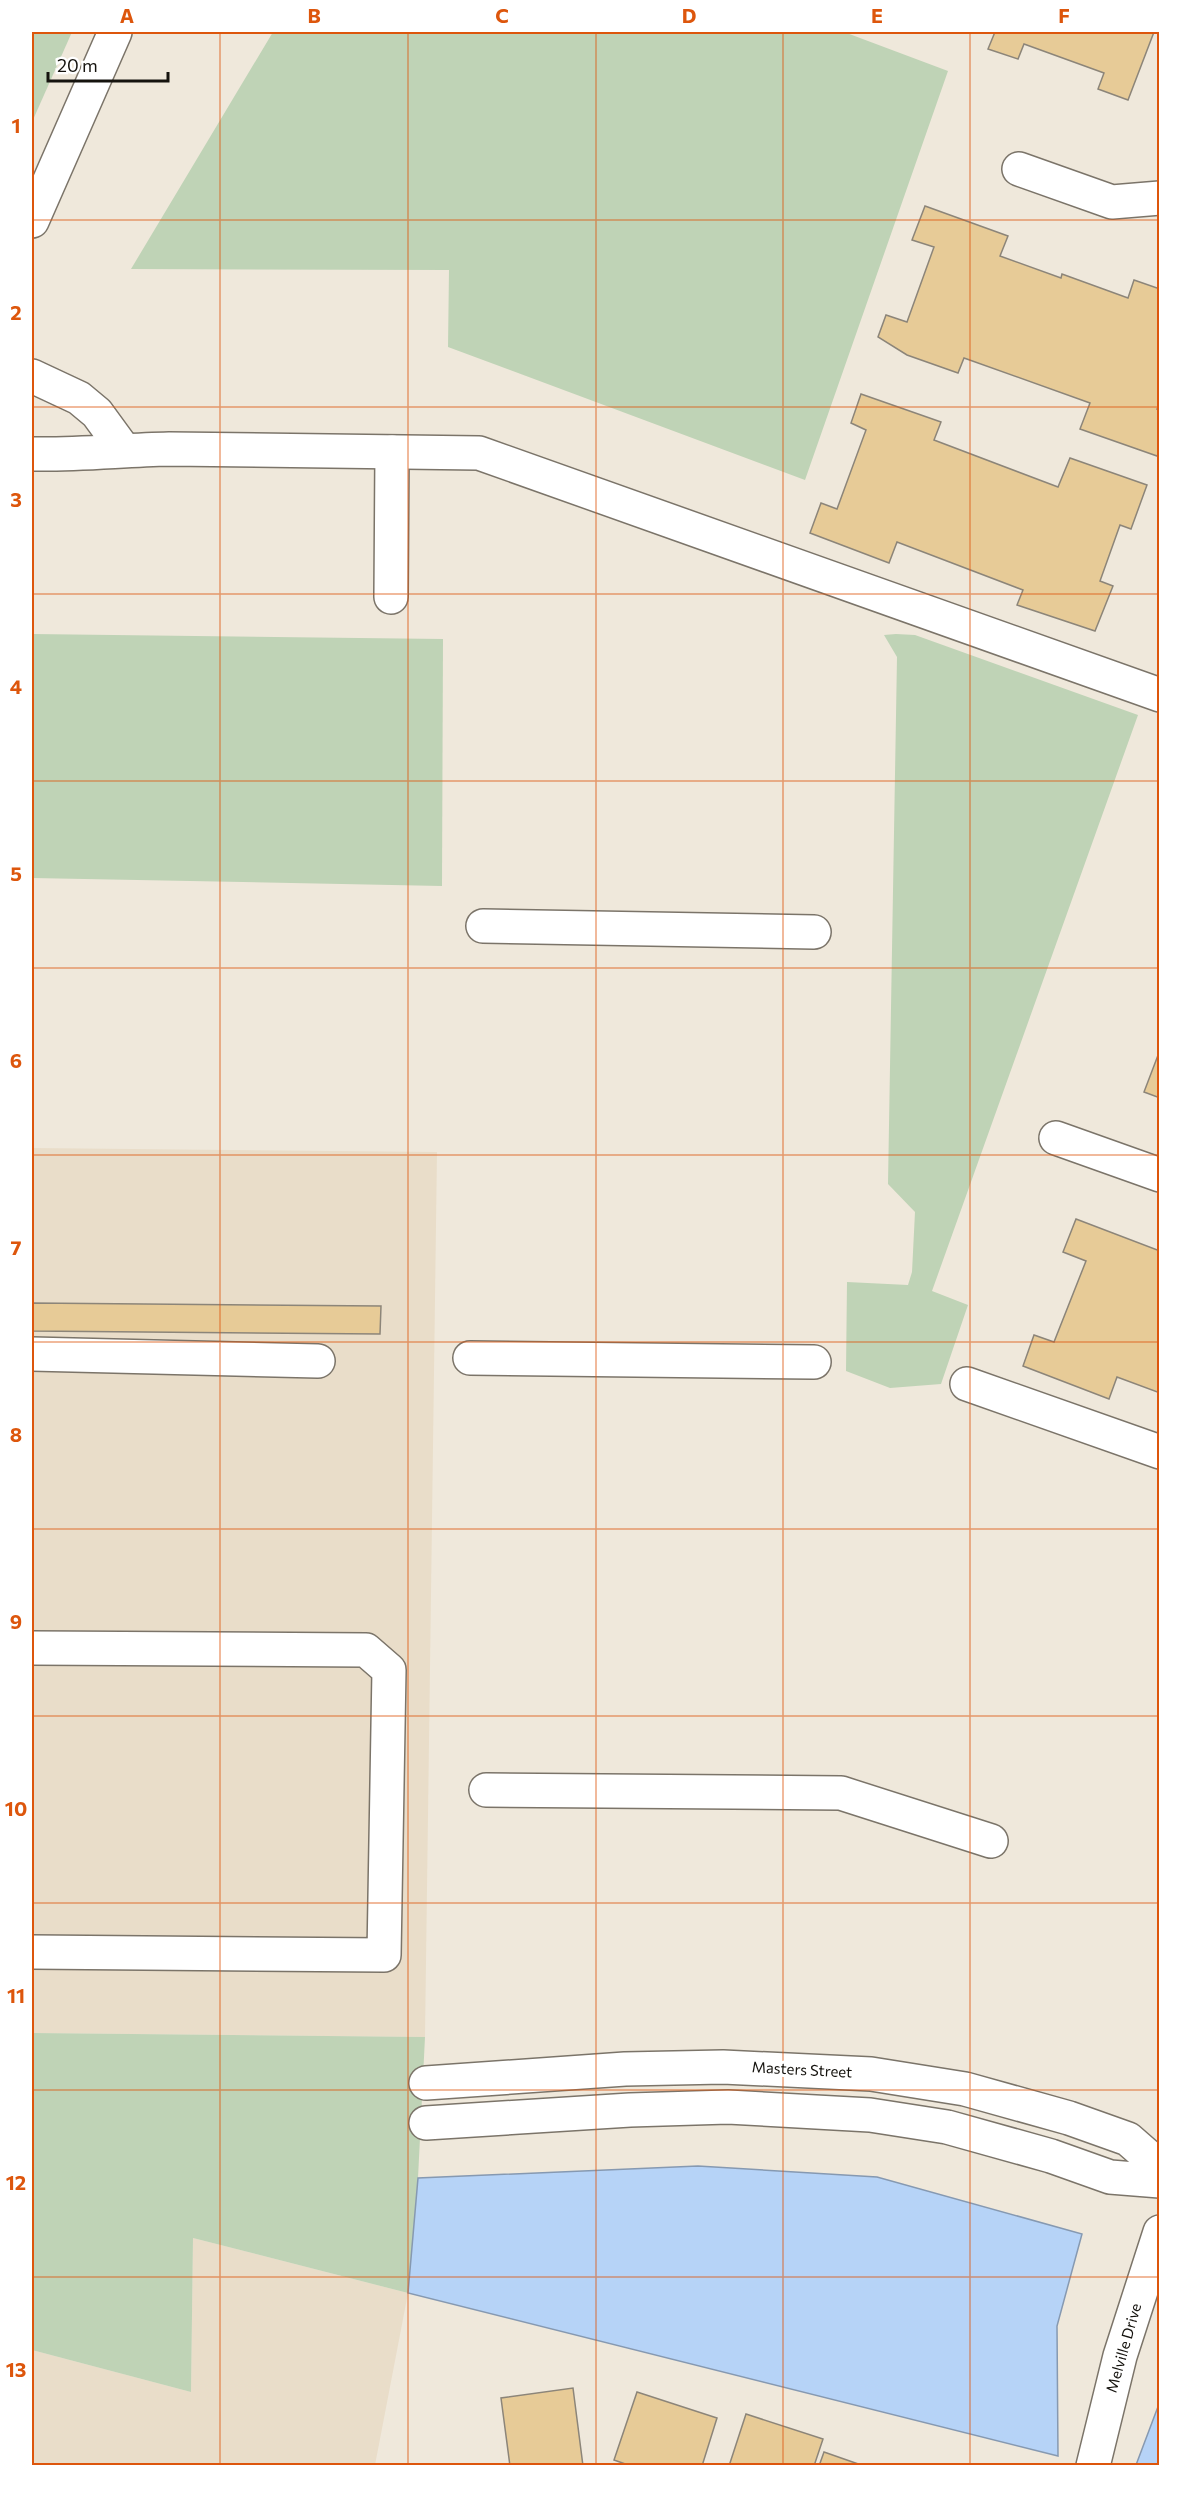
<svg xmlns="http://www.w3.org/2000/svg" width="1191" height="2497" viewBox="0 0 1191 2497" font-family="Commissioner,sans-serif">
  <rect width="100%" height="100%" fill="#efe8db"/>
  <g fill="#e9ddc9">
    <polygon points="32,1148 437,1152 425,2037 32,2033"/>
    <polygon points="193,2238 408,2293 375,2465 32,2465 32,2350 191,2392"/>
  </g>
  <g fill="#bfd3b6">
    <polygon points="32,32 72,32 32,122"/>
    <polygon points="273,32 844,32 948,71 805,480 448,347 449,270 131,269"/>
    <polygon points="32,634 443,639 442,886 32,878"/>
    <polygon points="896,634 915,635 1138,715 932,1291 968,1305 941,1384 890,1388 846,1371 847,1282 908,1285 912,1272 915,1212 888,1184 897,657 884,635"/>
    <polygon points="32,2033 425,2037 418,2178 408,2293 193,2238 191,2392 32,2350"/>
  </g>
  <g fill="#b6d3f7" stroke="#8699b1" stroke-width="1.5">
    <polygon points="698,2166 877,2177 1082,2234 1057,2326 1058,2456 408,2293 418,2178"/>
    <polygon points="1159,2404 1159,2465 1136,2465"/>
  </g>
  <g fill="#e7cb97" stroke="#8c8579" stroke-width="1.5">
    <polygon points="995,32 1154,32 1128,100 1098,89 1104,73 1024,44 1018,59 988,49"/>
    <polygon points="925,206 1008,236 1000,256 1061,278 1062,274 1128,298 1134,280 1160,289 1160,403 1157,409 1160,410 1160,450 1157,456 1080,429 1090,403 964,358 958,373 907,355 878,337 886,315 907,322 934,247 912,240"/>
    <polygon points="861,394 941,422 934,440 1058,487 1070,458 1147,485 1131,529 1120,525 1100,581 1113,586 1095,631 1017,605 1023,590 897,542 889,563 810,533 821,503 837,509 866,430 851,423"/>
    <polygon points="1160,1050 1160,1098 1144,1092"/>
    <polygon points="1076,1219 1160,1251 1160,1393 1117,1377 1109,1399 1023,1366 1034,1335 1054,1342 1086,1261 1063,1252"/>
    <polygon points="32,1303 381,1306 380,1334 32,1331"/>
    <polygon points="573,2388 583,2466 510,2466 501,2398"/>
    <polygon points="637,2392 717,2418 702,2466 631,2466 614,2460"/>
    <polygon points="746,2414 823,2439 814,2466 729,2466"/>
    <polygon points="824,2452 864,2466 819,2466"/>
  </g>
  <g fill="none" stroke-linecap="round" stroke-linejoin="round">
    <g stroke="#7b7469" stroke-width="36">
      <g id="minor">
        <polyline points="1019,169 1112,202 1160,198"/>
        <polyline points="32,221 115,32"/>
        <polyline points="32,376 79,398 97,413 124,450"/>
        <path d="M 32,454 C 78,455 123,450 169,449 L 479,453 L 1160,695"/>
        <polyline points="391,597 392,452"/>
        <polyline points="483,926 814,932"/>
        <polyline points="1056,1138 1160,1175"/>
        <polyline points="32,1354 318,1361"/>
        <polyline points="470,1358 814,1362"/>
        <polyline points="967,1384 1160,1452"/>
        <polyline points="32,1648 366,1650 389,1670 384,1955 32,1952"/>
        <polyline points="486,1790 841,1793 991,1841"/>
        <polyline points="426,2083 625,2069 723,2067 871,2074 965,2089 1069,2118 1128,2139 1160,2167"/>
        <polyline points="426,2123 630,2110 728,2107 870,2115 947,2127 1051,2156 1110,2177 1160,2181"/>
        <polyline points="1093,2466 1120,2356 1160,2232"/>
      </g>
    </g>
    <use href="#minor" stroke="#fff" stroke-width="33"/>
  </g>
  <path fill="none" stroke="#dd560c" stroke-width="1.5" stroke-opacity="0.55" d="M 220,32 L 220,2466M 408,32 L 408,2466M 596,32 L 596,2466M 783,32 L 783,2466M 970,32 L 970,2466M 32,220 L 1160,220M 32,407 L 1160,407M 32,594 L 1160,594M 32,781 L 1160,781M 32,968 L 1160,968M 32,1155 L 1160,1155M 32,1342 L 1160,1342M 32,1529 L 1160,1529M 32,1716 L 1160,1716M 32,1903 L 1160,1903M 32,2090 L 1160,2090M 32,2277 L 1160,2277"/>
  <g text-anchor="middle" stroke-width="6" stroke-linejoin="round" paint-order="stroke">
    <g font-size="15" fill="#15130e" stroke="#fff">
      <text transform="translate(802 2070) rotate(3)" y="5">Masters Street</text>
      <text transform="translate(1124 2348) rotate(-74)" y="5">Melville Drive</text>
    </g>
  </g>
  <rect width="1191" height="2497" fill="none" stroke="#ffffff" stroke-width="66"/>
  <path d="M48 72v9h120v-9" fill="none" stroke="#15130e" stroke-width="3"/>
  <text x="57" y="72" font-size="18" fill="#15130e" stroke="#ffffff" stroke-width="4.5" paint-order="stroke">20 m</text>
  <rect x="33" y="33" width="1125" height="2431" fill="none" stroke="#dd560c" stroke-width="2"/>
  <g font-size="20" text-anchor="middle" font-weight="bold" fill="#dd560c">
    <text x="127" y="23">A</text>
    <text x="314" y="23">B</text>
    <text x="502" y="23">C</text>
    <text x="689" y="23">D</text>
    <text x="877" y="23">E</text>
    <text x="1064" y="23">F</text>
    <text x="16" y="133">1</text>
    <text x="16" y="320">2</text>
    <text x="16" y="507">3</text>
    <text x="16" y="694">4</text>
    <text x="16" y="881">5</text>
    <text x="16" y="1068">6</text>
    <text x="16" y="1255">7</text>
    <text x="16" y="1442">8</text>
    <text x="16" y="1629">9</text>
    <text x="16" y="1816">10</text>
    <text x="16" y="2003">11</text>
    <text x="16" y="2190">12</text>
    <text x="16" y="2377">13</text>
  </g>
</svg>
